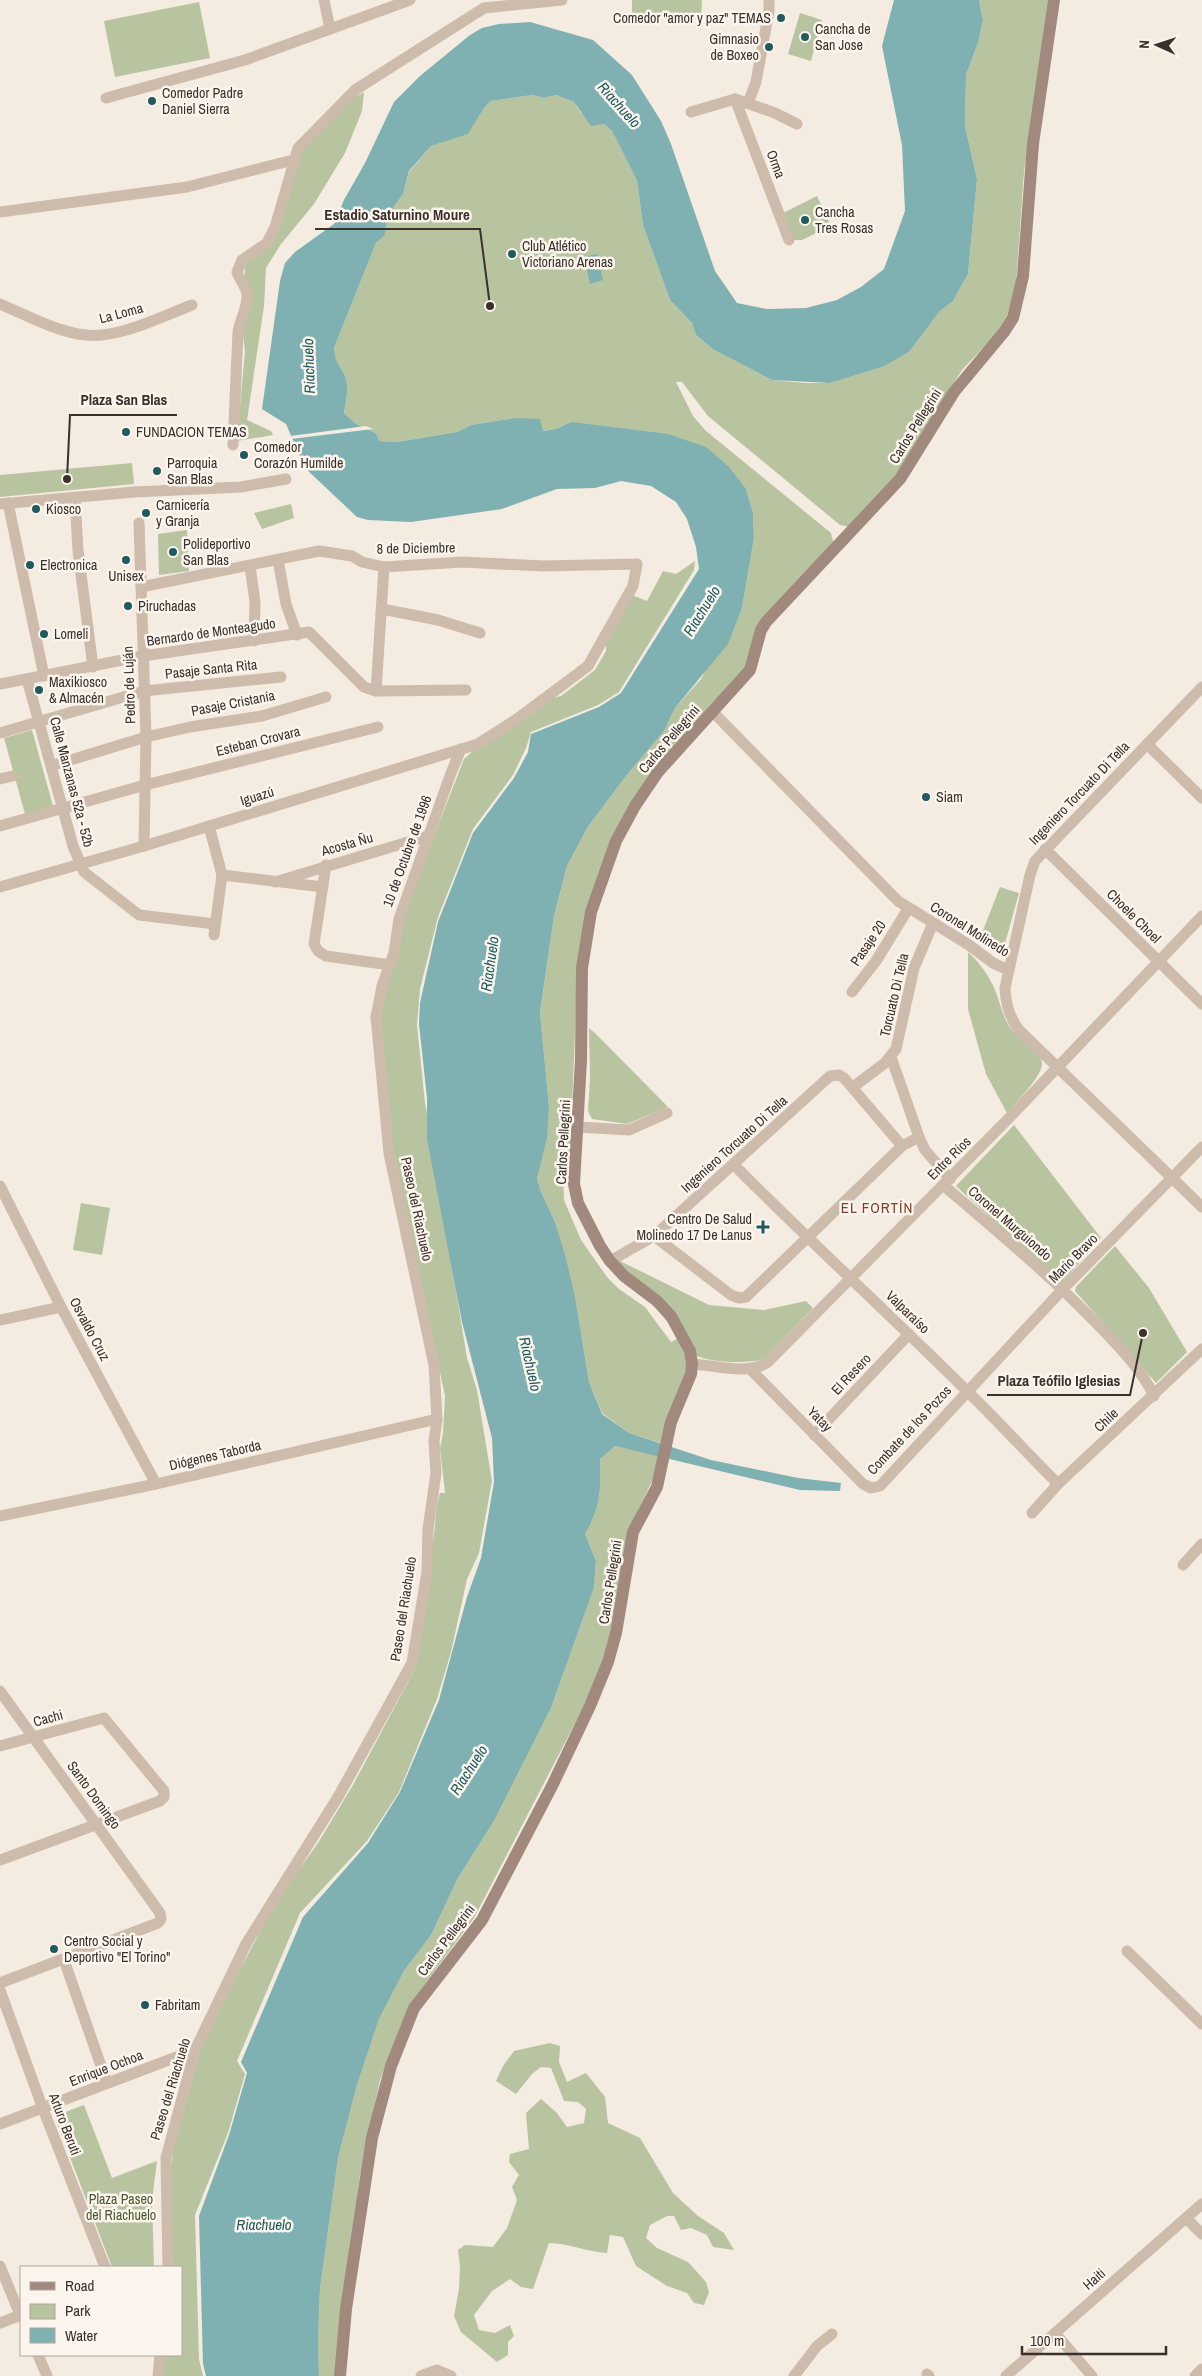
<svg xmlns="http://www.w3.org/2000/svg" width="1202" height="2376" viewBox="0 0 1202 2376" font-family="'Archivo Narrow',sans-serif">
  <rect width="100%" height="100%" fill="#f4ebe1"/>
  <g fill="#b8c4a0">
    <polygon points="632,0 702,0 701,19 632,17"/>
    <path d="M 979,0 L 1048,0 L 1024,172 L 1016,284 L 1007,316 L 995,335 L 962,370 L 894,478 L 850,527 L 840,525 L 708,416 L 682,382 L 676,382 L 693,416 L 706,431 L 831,533 L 834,545 L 771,611 L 750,662 L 655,771 L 614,839 L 577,982 L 570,1160 L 563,1170 L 564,1200 L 581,1240 L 607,1277 L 619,1289 L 645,1307 L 671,1342 L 677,1339 C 682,1346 687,1355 686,1364 C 686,1388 670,1421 661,1443 L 629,1433 L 602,1413 L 589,1382 L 575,1296 L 555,1222 L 541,1192 L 537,1178 L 549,1106 L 540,1014 L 554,916 L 567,866 L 587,828 L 626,776 L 664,731 L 675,708 L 701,679 L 742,608 L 754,538 L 753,513 L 746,489 L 571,422 L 556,429 L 542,431 L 515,418 L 471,425 L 457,432 L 397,442 L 379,441 L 376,433 L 356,424 L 344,413 C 346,401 350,385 344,374 C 337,361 336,364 334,348 L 376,243 L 385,235 L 388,215 L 403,194 L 409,172 L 431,146 L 468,133 L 484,108 L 491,101 L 532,95 L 544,98 L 556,95 L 574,102 L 581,113 L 604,124 L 612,131 L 637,181 L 643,225 L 670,300 L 692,323 L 696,335 L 714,350 L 772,380 L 805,383 L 830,383 L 909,352 L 940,311 L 953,301 L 968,274 L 977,179 L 965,126 L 966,75 L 978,43 L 983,22 Z"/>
    <polygon points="199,2 210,58 115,77 104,21"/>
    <polygon points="800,13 822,20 811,61 788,54"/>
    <polygon points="364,92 362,111 345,153 314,204 281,244 266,268 264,306 247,420 271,431 273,435 237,441 245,351 242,328 245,266 250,259 262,253 302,151 353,98"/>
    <polygon points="817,196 831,226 802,240 789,240 779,215"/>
    <polygon points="132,463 134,484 0,497 0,475"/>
    <polygon points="291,504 294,518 262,529 254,513"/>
    <polygon points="187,530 189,571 159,575 158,534"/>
    <polygon points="695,561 694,570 619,692 598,705 531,732 526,748 513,775 473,829 438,917 420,989 417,1025 425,1103 467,1358 477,1390 492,1481 479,1553 467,1579 451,1652 437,1699 399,1792 367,1841 300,1913 237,2061 245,2074 228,2133 195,2215 199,2359 203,2376 163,2376 165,2355 181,2355 181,2267 171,2267 169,2185 173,2151 201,2048 214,2018 277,1900 318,1843 353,1785 415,1669 429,1584 437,1504 440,1493 445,1493 440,1448 443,1433 445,1396 392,1145 381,1023 381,1004 403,916 464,759 475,749 553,698 561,696 595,670 606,651 606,641 632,595 647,601 663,571 676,574"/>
    <polygon points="32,730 53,806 25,814 4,738"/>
    <polygon points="1000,887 1019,893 1004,947 980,938"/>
    <path d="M 968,952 C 980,963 989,976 995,990 C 1000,1002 1002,1015 1009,1026 C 1016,1037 1042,1054 1042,1063 C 1043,1076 1015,1103 1007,1113 L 986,1074 L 968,1009 Z"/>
    <polygon points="589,1028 596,1034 668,1107 627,1124 592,1119 588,1111 590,1078"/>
    <polygon points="1014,1125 1101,1238 1061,1284 956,1186"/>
    <polygon points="81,1203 110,1208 102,1255 73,1250"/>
    <polygon points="1115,1246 1149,1288 1187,1352 1156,1383 1075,1291 1076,1287"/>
    <path d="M 620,1261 L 709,1305 L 764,1310 L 806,1301 L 813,1308 L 764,1359 C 749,1364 709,1363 695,1355 L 618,1263 Z"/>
    <path d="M 614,1446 L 658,1455 L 655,1475 L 628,1532 L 610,1633 L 597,1681 L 474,1918 L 409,2005 L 380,2080 L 360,2175 L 341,2328 L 337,2376 L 319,2376 L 318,2342 L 320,2289 L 338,2158 L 357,2085 L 379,2019 L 404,1971 L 431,1935 L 458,1878 L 494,1821 L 551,1708 L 594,1588 L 596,1561 L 585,1534 C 601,1507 601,1490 600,1459 Z"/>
    <path d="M 550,2043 L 560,2046 L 559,2062 L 567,2082 L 586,2073 L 605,2097 L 608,2123 L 640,2138 L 673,2193 L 698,2216 L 724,2233 L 734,2250 L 713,2247 L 707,2235 L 691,2228 L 681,2230 L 674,2216 L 667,2216 L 650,2225 L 646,2238 L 657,2248 L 688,2262 L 706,2282 L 709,2292 L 704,2305 L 694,2303 L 687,2293 L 667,2286 L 636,2266 L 623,2237 L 610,2235 L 607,2253 C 587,2252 569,2243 549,2243 L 533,2289 L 521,2287 L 510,2279 L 492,2291 L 474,2315 L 479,2330 L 495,2333 L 510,2325 L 514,2336 L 508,2342 L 508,2355 L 497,2362 L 461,2332 L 454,2316 L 459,2289 L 460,2267 L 458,2250 L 465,2245 L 493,2247 L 507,2228 L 517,2200 L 512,2187 L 519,2175 L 509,2162 L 510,2154 L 529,2149 L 526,2113 L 541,2099 L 556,2112 L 567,2127 L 584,2123 L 586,2109 L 578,2102 L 564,2101 L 551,2068 L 541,2067 L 532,2074 L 516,2094 L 496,2081 L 503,2066 L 514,2051 Z"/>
    <polygon points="84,2105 112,2178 157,2161 152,2201 154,2267 112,2267 56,2121 60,2114"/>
  </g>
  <g fill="#7fb0b2">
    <path d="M 894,0 L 979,0 L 983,21 L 978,43 L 966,75 L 965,126 L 977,179 L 968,274 L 953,301 L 940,311 L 909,352 L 884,366 L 830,383 L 772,380 L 714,350 L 696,335 L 692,323 L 670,300 L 643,225 L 637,181 L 612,131 L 604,124 L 591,126 L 574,102 L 556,95 L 544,98 L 532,95 L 491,101 L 484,108 L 468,134 L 431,146 L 409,171 L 403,194 L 388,215 L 385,235 L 376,243 L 334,348 C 336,363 337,361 344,374 C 350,385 346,401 344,413 L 356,424 L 376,433 L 379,441 L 397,442 L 457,432 L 471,425 L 515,418 L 540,419 L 543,431 L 556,429 L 571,422 L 668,434 L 706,447 L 729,467 L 746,489 L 753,513 L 754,538 L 742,608 L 728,644 L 675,708 L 664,731 L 626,776 L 587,828 L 567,866 L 554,916 L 540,1013 L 549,1106 L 547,1138 L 537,1178 L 541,1192 L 555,1222 L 565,1255 L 575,1296 L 589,1382 L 602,1414 L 629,1433 L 711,1460 L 798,1478 L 841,1483 L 840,1491 L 800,1490 L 615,1446 L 600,1459 C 601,1490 601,1507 585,1534 L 596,1561 L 594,1588 L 551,1708 L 494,1821 L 458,1878 L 431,1935 L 404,1971 L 379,2019 L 357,2085 L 338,2158 L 320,2289 L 318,2342 L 319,2376 L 206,2376 L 203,2364 L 199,2216 L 229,2135 L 247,2073 L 241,2062 L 303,1917 L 368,1843 L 400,1792 L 439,1700 L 467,1597 L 481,1558 L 494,1482 L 492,1438 L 462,1322 L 427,1139 L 427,1098 L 419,1024 L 420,1003 L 438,922 L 473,833 L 514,778 L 528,752 L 531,734 L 599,707 L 621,693 L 699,569 L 696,547 L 687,519 L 676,502 L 651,486 L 621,481 L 595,488 L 557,489 L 502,509 L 411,522 L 368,520 L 357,517 L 305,468 L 286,424 L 262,409 L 280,281 L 285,263 L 295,252 L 334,224 L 344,200 L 365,163 L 394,102 L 420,76 L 470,35 L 482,28 L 499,24 L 530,22 L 593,40 L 632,75 L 661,121 L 671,144 L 715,271 L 737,303 L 767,309 L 806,308 L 837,300 L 861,287 L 884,269 L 905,211 L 902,145 L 882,46 Z"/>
    <polygon points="597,254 603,280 590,284 584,257"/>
  </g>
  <polygon fill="#f4ebe1" points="366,426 373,429 291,439 290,436"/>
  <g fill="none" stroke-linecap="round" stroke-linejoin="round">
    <g stroke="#cdbbac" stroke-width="11">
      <polyline points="324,0 330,29"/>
      <polyline points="106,98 245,60 410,0"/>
      <polyline points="735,99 789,240"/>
      <polyline points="748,103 756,82 769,11 769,0"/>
      <polyline points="691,112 735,99 775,113 797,124"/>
      <polyline points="0,212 187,187 293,160"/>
      <path d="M 0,304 C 28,316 57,332 86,335 C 118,339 163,316 192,305"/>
      <path d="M 233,445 L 238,332 C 240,319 248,307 247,294 C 246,286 239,279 237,272 L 242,260 L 267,243 L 275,227 L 298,148 L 355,90 L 484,8 L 562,0"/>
      <polyline points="75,497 78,551 93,667"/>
      <polyline points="8,503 44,676"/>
      <polyline points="0,504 134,492 241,487 286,479"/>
      <polyline points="139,523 146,737 144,846"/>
      <polyline points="278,560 286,604 297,635"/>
      <polyline points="250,566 255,602 254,641"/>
      <polyline points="382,609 438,620 480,633"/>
      <polyline points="27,679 73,846 84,872 139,915 215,924"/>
      <polyline points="0,684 143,656 309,632 364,687 376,691 466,690"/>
      <path d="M 1202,687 L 1035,861 L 1030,875 L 1005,988 C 1006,1005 1009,1016 1019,1030 L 1202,1207"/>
      <polyline points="376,691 384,567"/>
      <polyline points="712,711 898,901 969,945 993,963 1008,970"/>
      <polyline points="0,733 144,691 281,677"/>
      <polyline points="1147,744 1202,798"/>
      <polyline points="51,766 146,737 190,727 262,716 326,697"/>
      <polyline points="0,779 13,776"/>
      <polyline points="0,826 145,785 378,727"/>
      <polyline points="209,826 222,875 214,935"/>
      <polyline points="1045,849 1202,1004"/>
      <polyline points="326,865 314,944 318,951 326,956 390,965"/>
      <polyline points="222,875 323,887"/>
      <polyline points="275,882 428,836"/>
      <polyline points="0,887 144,846 478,744 517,719 588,666 633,586 637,564 543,566 462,562 384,567 362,562 352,556 319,551 141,587"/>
      <polyline points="852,992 876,961 908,909"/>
      <polyline points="891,1057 919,1137"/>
      <polyline points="853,1087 885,1063 896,1049 914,968 933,923"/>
      <polyline points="578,1127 629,1130 667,1113"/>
      <path d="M 734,1165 C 810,1241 889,1314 965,1389 C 997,1420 1027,1453 1058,1484"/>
      <path d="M 943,1185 C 997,1231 1051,1276 1100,1327 C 1120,1348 1141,1369 1154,1396"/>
      <polyline points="0,1186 61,1307 156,1484"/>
      <polyline points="654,1236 731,1295 739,1298 746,1297 902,1146"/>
      <polyline points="610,1261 654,1236 830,1076 839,1075 844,1078 902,1146 919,1137 925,1150 950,1179"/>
      <polyline points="0,1320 61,1307"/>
      <path d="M 692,1364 C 715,1365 748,1376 768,1362 L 1010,1117 L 1202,916"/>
      <polyline points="750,1369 863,1484 871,1488 880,1486 1063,1289 1202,1147"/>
      <polyline points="814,1435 909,1334"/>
      <polyline points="1032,1513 1058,1484 1202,1349"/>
      <polyline points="0,1516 156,1484 437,1419"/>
      <polyline points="1183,1565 1202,1544"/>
      <polyline points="0,1691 160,1913 161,1919 158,1923 0,1983"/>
      <polyline points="0,1746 104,1718 164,1791 164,1797 160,1801 0,1860"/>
      <polyline points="1127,1951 1202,2024"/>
      <polyline points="64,1960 107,2083"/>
      <polyline points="0,1990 43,2109 105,2267"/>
      <polyline points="0,2124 195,2050"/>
      <polyline points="1186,2218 1202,2234"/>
      <polyline points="0,2266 21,2317"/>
      <polyline points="168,2267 166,2158 195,2050 246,1944 338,1797 412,1663 427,1572 428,1529 436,1473 434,1441 437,1419 434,1365 389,1153 376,1017 382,986 394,953 399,919 451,773 461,749"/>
      <polyline points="0,2323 21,2315"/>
      <polyline points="1055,2333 1092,2376"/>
      <polyline points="38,2355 47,2376"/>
      <polyline points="927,2374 929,2376"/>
      <polyline points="158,2376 160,2355"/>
      <polyline points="421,2376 437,2370 451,2376"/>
      <polyline points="794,2376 817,2346 832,2334"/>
      <polyline points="1006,2376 1202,2204"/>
      <polyline points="1195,2376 1202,2369"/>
    </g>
    <polyline stroke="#a18a7d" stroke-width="12" points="340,2376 346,2309 372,2138 391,2066 414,2008 482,1920 552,1786 590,1706 608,1662 616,1633 633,1532 657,1487 671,1422 691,1374 692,1364 690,1351 671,1316 657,1301 624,1276 610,1261 600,1246 578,1203 574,1184 581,1060 582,968 591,912 616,841 635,806 658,772 750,670 761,630 766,622 900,479 954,392 1004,332 1013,318 1023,276 1033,144 1054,0"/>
  </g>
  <g fill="#1f5a5e" stroke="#fbf5ee" stroke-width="2">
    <circle cx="781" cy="18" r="5"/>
    <circle cx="805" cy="37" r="5"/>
    <circle cx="769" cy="47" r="5"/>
    <circle cx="152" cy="101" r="5"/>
    <circle cx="805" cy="220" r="5"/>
    <circle cx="512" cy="254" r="5"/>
    <circle cx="126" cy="432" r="5"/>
    <circle cx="244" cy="455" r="5"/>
    <circle cx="157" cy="471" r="5"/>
    <circle cx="36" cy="509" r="5"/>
    <circle cx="146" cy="513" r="5"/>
    <circle cx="173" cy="552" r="5"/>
    <circle cx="126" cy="560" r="5"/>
    <circle cx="30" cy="565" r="5"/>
    <circle cx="128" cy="606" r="5"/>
    <circle cx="44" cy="634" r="5"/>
    <circle cx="39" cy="690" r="5"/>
    <circle cx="926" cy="797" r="5"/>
    <path d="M760.5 1219.5h5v5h5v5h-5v5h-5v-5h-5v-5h5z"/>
    <circle cx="54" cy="1949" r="5"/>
    <circle cx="145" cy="2005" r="5"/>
  </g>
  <g text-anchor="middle" stroke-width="5" stroke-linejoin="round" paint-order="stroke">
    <g font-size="14" fill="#3b302b" stroke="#fbf5ee" text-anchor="start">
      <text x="771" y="23" text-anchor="end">Comedor "amor y paz" TEMAS</text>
      <text x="815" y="34">Cancha de<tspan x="815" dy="16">San Jose</tspan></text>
      <text x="759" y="44" text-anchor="end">Gimnasio<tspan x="759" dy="16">de Boxeo</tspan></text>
      <text x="162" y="98">Comedor Padre<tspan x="162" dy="16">Daniel Sierra</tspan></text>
      <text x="815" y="217">Cancha<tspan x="815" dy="16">Tres Rosas</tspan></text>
      <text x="522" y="251">Club Atlético<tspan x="522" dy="16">Victoriano Arenas</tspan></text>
      <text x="136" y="437">FUNDACION TEMAS</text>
      <text x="254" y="452">Comedor<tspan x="254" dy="16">Corazón Humilde</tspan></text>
      <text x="167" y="468">Parroquia<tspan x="167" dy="16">San Blas</tspan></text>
      <text x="156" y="510">Carnicería<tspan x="156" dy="16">y Granja</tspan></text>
      <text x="46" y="514">Kiosco</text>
      <text x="183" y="549">Polideportivo<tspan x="183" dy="16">San Blas</tspan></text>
      <text x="40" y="570">Electronica</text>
      <text x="126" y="581" text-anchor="middle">Unisex</text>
      <text x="138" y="611">Piruchadas</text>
      <text x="54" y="639">Lomeli</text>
      <text x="49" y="687">Maxikiosco<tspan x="49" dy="16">&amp; Almacén</tspan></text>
      <text x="936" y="802">Siam</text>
      <text x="752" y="1224" text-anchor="end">Centro De Salud<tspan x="752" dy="16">Molinedo 17 De Lanus</tspan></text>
      <text x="64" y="1946">Centro Social y<tspan x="64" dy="16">Deportivo "El Torino"</tspan></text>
      <text x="155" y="2010">Fabritam</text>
    </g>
    <g font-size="14" fill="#3b302b" stroke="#fbf5ee">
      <text transform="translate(776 164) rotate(69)" y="5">Orma</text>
      <text transform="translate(121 313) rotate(-15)" y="5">La Loma</text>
      <text transform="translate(915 426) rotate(-58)" y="5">Carlos Pellegrini</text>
      <text transform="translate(416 548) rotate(-1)" y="5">8 de Diciembre</text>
      <text transform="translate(211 632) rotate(-8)" y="5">Bernardo de Monteagudo</text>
      <text transform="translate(211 669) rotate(-6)" y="5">Pasaje Santa Rita</text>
      <text transform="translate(129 685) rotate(-92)" y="5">Pedro de Luján</text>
      <text transform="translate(233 703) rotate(-11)" y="5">Pasaje Cristanía</text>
      <text transform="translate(669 739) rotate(-49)" y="5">Carlos Pellegrini</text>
      <text transform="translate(258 741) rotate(-14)" y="5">Esteban Crovara</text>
      <text transform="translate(72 782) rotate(75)" y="5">Calle Manzanas 52a - 52b</text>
      <text transform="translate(1079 793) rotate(-46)" y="5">Ingeniero Torcuato Di Tella</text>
      <text transform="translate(257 796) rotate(-17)" y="5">Iguazú</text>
      <text transform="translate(347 844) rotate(-16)" y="5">Acosta Ñu</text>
      <text transform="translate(407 851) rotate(-70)" y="5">10 de Octubre de 1996</text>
      <text transform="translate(1134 916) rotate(45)" y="5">Choele Choel</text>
      <text transform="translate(970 929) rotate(32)" y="5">Coronel Molinedo</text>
      <text transform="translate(868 943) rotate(-56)" y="5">Pasaje 20</text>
      <text transform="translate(894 995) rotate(-77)" y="5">Torcuato Di Tella</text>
      <text transform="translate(563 1142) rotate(-87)" y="5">Carlos Pellegrini</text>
      <text transform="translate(734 1144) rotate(-42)" y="5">Ingeniero Torcuato Di Tella</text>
      <text transform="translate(949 1158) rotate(-45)" y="5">Entre Ríos</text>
      <text transform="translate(417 1209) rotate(78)" y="5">Paseo del Riachuelo</text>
      <text transform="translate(1010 1223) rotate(41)" y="5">Coronel Murguiondo</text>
      <text transform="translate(1073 1258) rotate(-45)" y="5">Mario Bravo</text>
      <text transform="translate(908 1312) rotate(44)" y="5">Valparaíso</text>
      <text transform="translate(90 1329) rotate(62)" y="5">Osvaldo Cruz</text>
      <text transform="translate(851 1374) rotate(-47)" y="5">El Resero</text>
      <text transform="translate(820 1419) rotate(46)" y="5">Yatay</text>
      <text transform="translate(1106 1420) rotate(-43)" y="5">Chile</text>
      <text transform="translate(909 1430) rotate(-47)" y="5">Combate de los Pozos</text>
      <text transform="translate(215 1455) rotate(-13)" y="5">Diógenes Taborda</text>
      <text transform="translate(610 1582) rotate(-81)" y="5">Carlos Pellegrini</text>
      <text transform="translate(403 1609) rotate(-81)" y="5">Paseo del Riachuelo</text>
      <text transform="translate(48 1718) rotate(-15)" y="5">Cachi</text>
      <text transform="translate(94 1795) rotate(54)" y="5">Santo Domingo</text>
      <text transform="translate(446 1940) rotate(-53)" y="5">Carlos Pellegrini</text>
      <text transform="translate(106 2068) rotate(-21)" y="5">Enrique Ochoa</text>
      <text transform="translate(170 2089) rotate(-73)" y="5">Paseo del Riachuelo</text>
      <text transform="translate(65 2124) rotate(69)" y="5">Arturo Beruti</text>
      <text transform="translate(1094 2279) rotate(-41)" y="5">Haiti</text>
    </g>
    <g font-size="14" fill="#4a5a2e" stroke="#fbf5ee">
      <text x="121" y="2204">Plaza Paseo<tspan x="121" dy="16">del Riachuelo</tspan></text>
    </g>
    <g font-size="15" font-style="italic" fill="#1f5a5e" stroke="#fbf5ee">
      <text transform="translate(619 105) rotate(48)" y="5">Riachuelo</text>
      <text transform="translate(309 366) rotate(-92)" y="5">Riachuelo</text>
      <text transform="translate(702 611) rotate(-58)" y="5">Riachuelo</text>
      <text transform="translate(490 964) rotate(-82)" y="5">Riachuelo</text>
      <text transform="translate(530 1364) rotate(77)" y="5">Riachuelo</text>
      <text transform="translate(469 1770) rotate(-57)" y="5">Riachuelo</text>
      <text x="264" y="2230">Riachuelo</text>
    </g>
    <g font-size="15" letter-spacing="1" fill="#8c3b22" stroke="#fbf5ee">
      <text x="877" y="1213">EL FORTÍN</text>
    </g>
  </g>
  <path fill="none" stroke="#3b302b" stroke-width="2" d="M490 306L480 229H315M67 479L70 415H177M1143 1333L1130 1395H987"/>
  <g fill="#3b302b" stroke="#fbf5ee" stroke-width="2">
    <circle cx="490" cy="306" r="5"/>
    <circle cx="67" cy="479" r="5"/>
    <circle cx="1143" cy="1333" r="5"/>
  </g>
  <g font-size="15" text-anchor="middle" font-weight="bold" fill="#3b302b" stroke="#fbf5ee" stroke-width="5" stroke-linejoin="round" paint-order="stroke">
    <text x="397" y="220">Estadio Saturnino Moure</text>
    <text x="124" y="405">Plaza San Blas</text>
    <text x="1059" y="1386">Plaza Teófilo Iglesias</text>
  </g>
  <rect x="20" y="2266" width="162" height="90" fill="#fbf5ee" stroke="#aea6a0"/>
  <rect x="30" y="2282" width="25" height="8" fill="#a18a7d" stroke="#aea6a0"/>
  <text x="65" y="2291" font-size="15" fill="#3b302b">Road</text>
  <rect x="30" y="2304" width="25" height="15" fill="#b8c4a0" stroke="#aea6a0"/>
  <text x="65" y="2316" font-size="15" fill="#3b302b">Park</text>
  <rect x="30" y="2328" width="25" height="15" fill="#7fb0b2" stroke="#aea6a0"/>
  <text x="65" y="2341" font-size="15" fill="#3b302b">Water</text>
  <g transform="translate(1157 45) rotate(273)" stroke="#fbf5ee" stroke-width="4" paint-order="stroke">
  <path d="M0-4L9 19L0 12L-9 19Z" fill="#3b302b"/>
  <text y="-8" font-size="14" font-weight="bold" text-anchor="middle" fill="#3b302b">N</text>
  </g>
  <path d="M1022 2346v8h144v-8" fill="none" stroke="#3b302b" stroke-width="2.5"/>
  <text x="1030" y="2346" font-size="15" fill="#3b302b" stroke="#fbf5ee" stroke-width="4" paint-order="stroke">100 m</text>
</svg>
